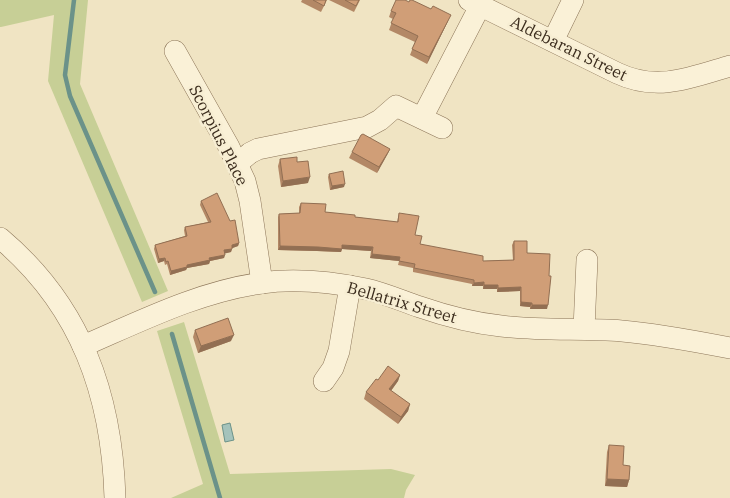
<svg xmlns="http://www.w3.org/2000/svg" width="730" height="498" viewBox="0 0 730 498" font-family="'IBM Plex Serif',serif">
  <rect width="100%" height="100%" fill="#f0e4c3"/>
  <g fill="#c7cf96">
    <polygon points="0,0 88,0 80,84 168,291 142,302 48,81 54,15 1,27 0,27"/>
    <polygon points="184,322 230,474 391,469 415,475 406,490 404,498 171,498 203,484 157,331"/>
  </g>
  <polygon fill="#a5c3bb" stroke="#6b9289" points="230,423 234,440 225,442 222,425"/>
  <g fill="none" stroke-linecap="round" stroke-linejoin="round">
    <g stroke="#6b9289" stroke-width="4.5">
      <polyline points="74,0 65,75 70,96 155,292"/>
      <polyline points="172,334 220,498"/>
    </g>
    <g stroke="#8c7558" stroke-width="22">
      <g id="minor">
        <path d="M 469,0 L 617,73 C 657,92 690,78 730,66"/>
        <polyline points="553,41 573,0"/>
        <polyline points="175,51 229,147 245,181 250,201 262,283"/>
        <polyline points="422,118 480,6"/>
        <polyline points="238,163 250,153 258,149 367,127 380,120 396,106 442,128"/>
        <path d="M 0,238 C 81,306 112,395 115,498"/>
        <polyline points="584,329 587,260"/>
        <path d="M 83,346 C 141,321 198,292 261,283 C 296,278 332,282 366,289 C 384,293 402,301 420,307 C 446,316 473,323 501,326 C 541,331 581,328 622,331 C 658,334 694,341 730,348"/>
        <polyline points="324,381 333,368 339,351 350,286"/>
      </g>
    </g>
    <use href="#minor" stroke="#faf1d7" stroke-width="21"/>
  </g>
  <g fill="#b38866">
    <polygon points="302,0 327,0 321,12 301,2"/>
    <polygon points="329,0 360,0 354,12"/>
    <polygon points="391,11 448,21 427,64 410,55 415,42 389,30 393,19 389,17"/>
    <polygon points="390,149 387,155 377,173 349,158 352,152"/>
    <polygon points="280,159 297,162 308,183 281,187 278,166"/>
    <polygon points="329,174 344,187 330,190 328,177"/>
    <polygon points="201,201 239,243 238,246 232,248 231,252 225,253 224,258 210,261 209,264 187,268 186,270 170,275 167,264 165,265 164,261 158,263 154,249 155,245 185,236 184,230 185,227 208,222 200,205"/>
    <polygon points="301,203 325,212 355,217 397,222 399,213 415,235 420,244 483,261 513,260 512,245 514,241 527,253 547,309 530,309 530,307 520,306 520,291 497,292 497,289 483,289 483,286 472,286 472,284 413,272 413,268 398,265 399,261 370,258 371,251 342,249 341,252 317,251 278,250 278,217 279,214 299,213 299,207"/>
    <polygon points="195,330 231,341 198,353 193,337"/>
    <polygon points="400,375 398,381 391,391 410,404 408,411 398,424 364,399 366,392 378,380"/>
    <polygon points="609,445 623,465 629,480 627,487 605,486 607,452"/>
  </g>
  <g fill="#926f53">
    <polygon points="451,15 448,21 427,64 429,57"/>
    <polygon points="390,149 387,155 377,173 379,167"/>
    <polygon points="310,177 308,183 281,187 283,181"/>
    <polygon points="345,184 344,187 330,190 332,186"/>
    <polygon points="239,243 238,246 230,249 232,245"/>
    <polygon points="342,245 373,247 371,251 342,249 341,252 317,251 278,250 280,246"/>
    <polygon points="232,249 231,252 223,254 224,250"/>
    <polygon points="372,254 400,257 399,261 370,258"/>
    <polygon points="225,255 224,258 210,261 209,264 187,268 186,270 170,275 171,271 187,265 209,258"/>
    <polygon points="165,258 164,261 158,263 159,259"/>
    <polygon points="484,282 483,286 472,286 474,283"/>
    <polygon points="484,285 498,285 497,289 483,289"/>
    <polygon points="521,287 520,291 497,292 498,288"/>
    <polygon points="521,302 532,303 530,307 520,306"/>
    <polygon points="532,305 548,305 547,309 530,309"/>
    <polygon points="234,335 231,341 198,353 201,346"/>
    <polygon points="400,375 398,381 387,396 389,389"/>
    <polygon points="410,404 408,411 398,424 401,417"/>
    <polygon points="607,479 629,480 627,487 605,486"/>
  </g>
  <g fill="#d09e77" stroke="#926f53">
    <polygon points="313,0 326,0 324,6"/>
    <polygon points="345,0 359,0 356,6"/>
    <polygon points="396,0 405,0 409,2 410,0 412,0 431,9 433,6 451,15 429,57 412,49 418,36 391,23 396,13 391,11"/>
    <polygon points="363,134 390,149 379,167 352,152 361,135"/>
    <polygon points="297,157 297,162 308,161 310,177 283,181 280,159"/>
    <polygon points="343,171 345,184 332,186 329,174"/>
    <polygon points="217,193 230,221 235,220 239,243 232,245 232,249 224,250 225,255 209,258 210,260 187,265 187,267 171,271 168,261 166,262 165,258 159,259 155,245 187,236 185,227 211,222 201,201"/>
    <polygon points="301,203 326,204 325,212 355,215 355,217 398,222 399,213 419,216 415,235 422,236 420,244 483,256 483,261 514,260 514,241 527,241 527,253 550,254 549,276 551,276 548,305 532,305 532,303 521,302 521,287 498,288 498,285 484,285 484,282 474,283 474,280 414,268 415,264 399,261 400,257 372,254 373,247 342,245 342,249 318,247 280,246 279,214 300,213"/>
    <polygon points="228,318 234,335 201,346 195,330"/>
    <polygon points="388,366 400,375 389,389 410,404 401,417 366,392 376,379 378,380"/>
    <polygon points="609,445 624,446 623,465 630,466 629,480 607,479"/>
  </g>
  <g text-anchor="middle" stroke-width="5" stroke-linejoin="round" paint-order="stroke">
    <g font-size="16" fill="#3b2c1d" stroke="#f7eed3">
      <text transform="translate(569 48) rotate(26)" y="6">Aldebaran Street</text>
      <text transform="translate(219 135) rotate(63)" y="6">Scorpius Place</text>
      <text transform="translate(402 302) rotate(16)" y="6">Bellatrix Street</text>
    </g>
  </g>
</svg>
